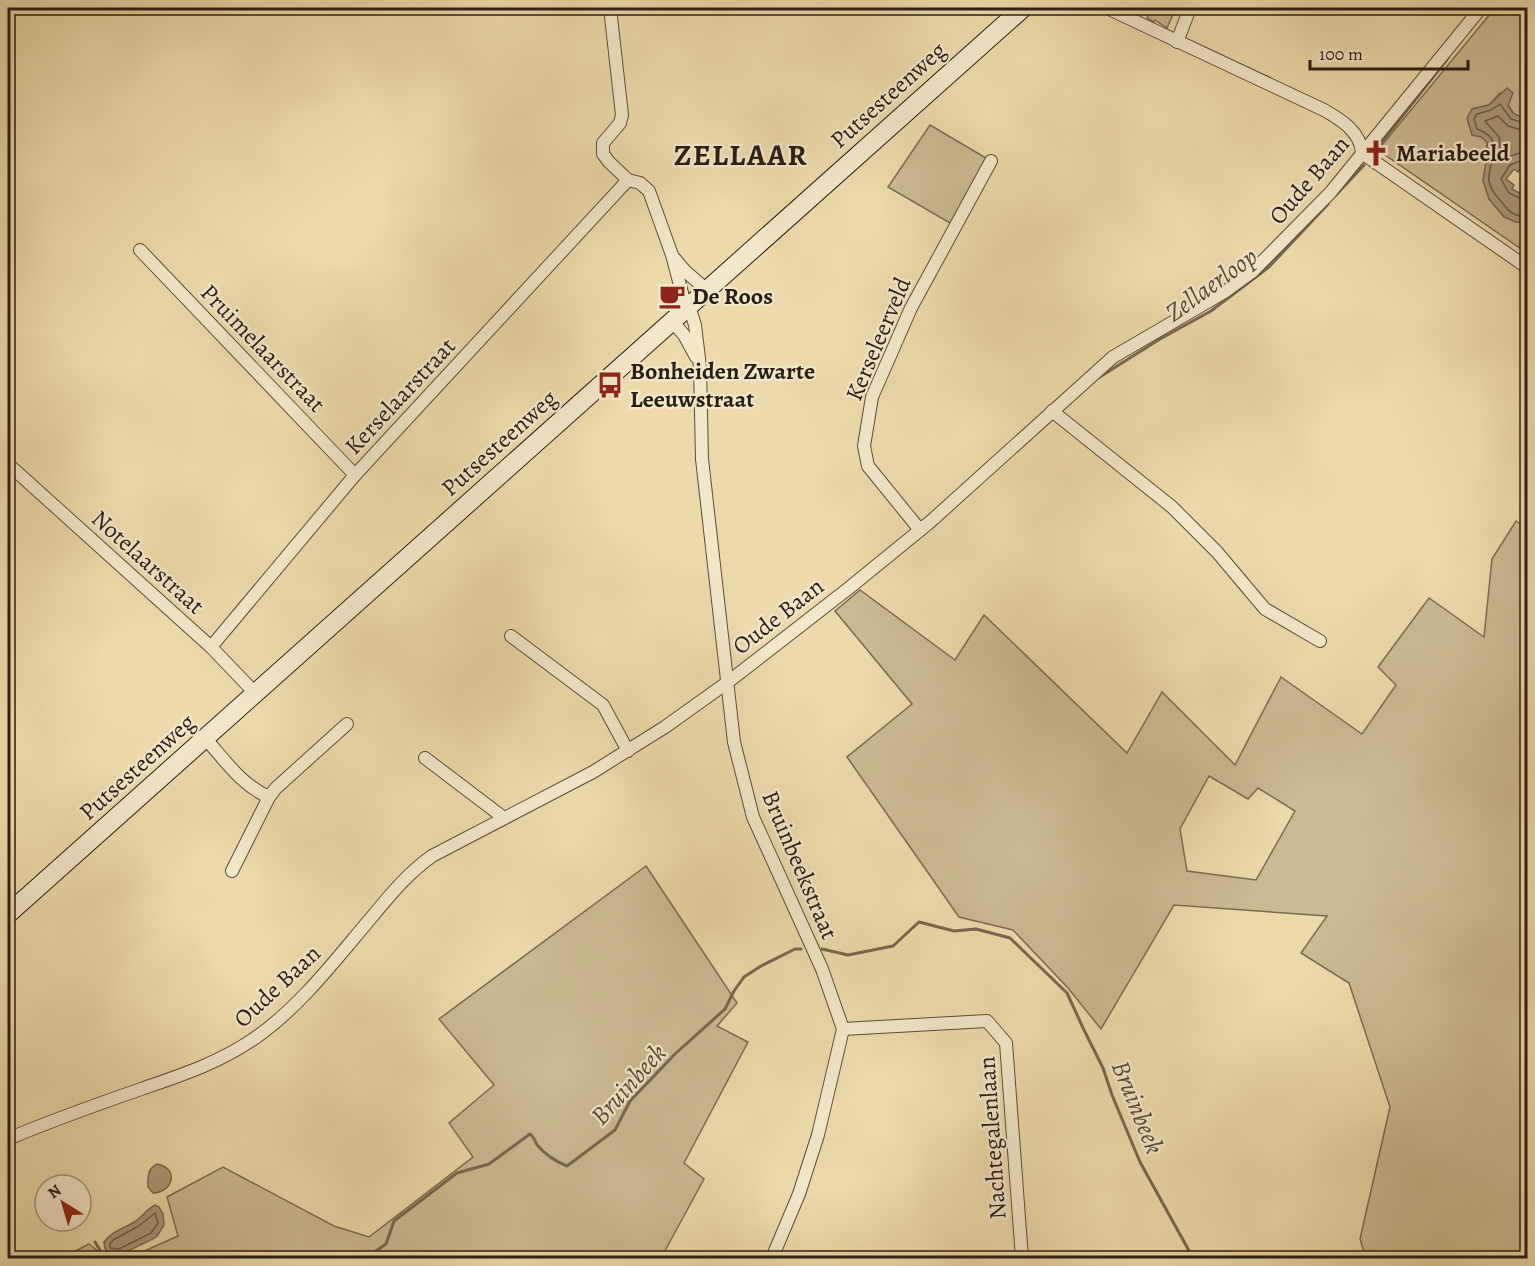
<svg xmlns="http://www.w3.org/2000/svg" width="1535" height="1266" viewBox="0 0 1535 1266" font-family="Alegreya,serif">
  <rect width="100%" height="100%" fill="#ecdaac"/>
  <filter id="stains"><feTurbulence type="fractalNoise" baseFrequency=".00333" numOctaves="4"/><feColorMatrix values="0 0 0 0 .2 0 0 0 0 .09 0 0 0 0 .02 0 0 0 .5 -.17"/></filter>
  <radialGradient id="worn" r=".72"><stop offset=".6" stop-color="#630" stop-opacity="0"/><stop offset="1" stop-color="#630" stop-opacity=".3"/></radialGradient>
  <g fill="#cbba92" stroke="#7a6c52" stroke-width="1.5" fill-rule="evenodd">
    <polygon points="1152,8 1176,8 1167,28 1155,20 1154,22 1147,18"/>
    <polygon points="1495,8 1527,8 1527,119 1514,114 1500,93 1489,105 1472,109 1482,137 1487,142 1486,166 1489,199 1504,217 1516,222 1527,223 1527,253 1378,150"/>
    <polygon points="930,125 991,161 955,226 888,187"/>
    <path d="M 1516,521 L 1528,529 L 1527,1258 L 1366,1258 L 1360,1239 L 1390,1107 L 1349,983 L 1301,953 L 1327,916 L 1174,905 L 1101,1029 L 1068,988 L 1013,930 L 959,917 L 847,757 L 912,704 L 835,611 L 860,590 L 955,660 L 984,615 L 1127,753 L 1162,692 L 1235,765 L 1281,677 L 1362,734 L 1396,685 L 1378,667 L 1429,598 L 1484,637 L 1492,559 ZM 1209,776 L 1248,799 L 1258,788 L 1295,811 L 1256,880 L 1187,871 L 1180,829 Z"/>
    <polygon points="646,866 737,1003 717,1026 748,1042 684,1163 704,1179 661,1258 129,1258 178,1236 167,1197 223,1167 334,1226 369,1237 473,1157 449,1123 494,1085 439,1019"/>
    <polygon points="89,1244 107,1258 62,1258"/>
  </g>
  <g fill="#aa9a78" stroke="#776850" stroke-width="1.5">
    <polygon points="1507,88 1513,93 1508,106 1514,114 1527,119 1527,161 1518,172 1514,169 1506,179 1514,185 1512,189 1527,197 1527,223 1516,222 1504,217 1489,199 1483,181 1487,154 1487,142 1481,137 1472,135 1467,118 1472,109 1489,105"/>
    <path d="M 157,1164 C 179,1168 174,1192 153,1193 L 148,1187 C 148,1177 147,1169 157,1164 Z"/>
    <path d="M 155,1205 L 159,1207 L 163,1214 L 164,1225 C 162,1228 159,1234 156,1237 C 152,1240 146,1242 142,1244 C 130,1250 105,1266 104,1242 C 112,1231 125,1228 136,1221 C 143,1216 147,1209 155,1205 Z"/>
  </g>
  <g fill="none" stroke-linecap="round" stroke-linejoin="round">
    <g stroke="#6a5c46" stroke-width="1.5">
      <path d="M 1528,124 L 1511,119 L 1500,104 L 1491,110 L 1477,114 L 1474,119 L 1477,129 C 1508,140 1487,161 1489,181 C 1491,192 1498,197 1504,205 C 1511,214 1516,216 1528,217"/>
      <polyline points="1528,132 1508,126 1498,116 1485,121 1499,137 1502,159 1528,150"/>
      <polyline points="1528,158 1510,165 1501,179 1509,193 1528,202"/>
      <polygon points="155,1213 158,1223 151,1233 119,1249 110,1248 110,1244 113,1240 139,1226"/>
    </g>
    <g stroke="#776850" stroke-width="3">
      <polyline points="1374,152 1448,58"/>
      <polyline points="1336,195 1364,165"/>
      <polyline points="1098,378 1160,339 1211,311 1269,267 1328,204"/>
      <polyline points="822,949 848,955 893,946 919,922 954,931 976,929 1010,938 1067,993 1084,1030 1103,1068 1112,1095 1140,1162 1193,1258"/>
      <polyline points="95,1242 105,1258"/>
      <path d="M 366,1258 L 386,1244 L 394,1221 L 457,1173 L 489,1164 L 530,1134 C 535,1137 534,1141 538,1146 C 545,1154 557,1162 567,1166 L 615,1130 L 630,1101 L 675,1054 L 725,1009 L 734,991 L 744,977 L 761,966 L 795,949 L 801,949"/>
    </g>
    <g stroke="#5a4c39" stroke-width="14">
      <g id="street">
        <polyline points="610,8 622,115 620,123 603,143 603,154 609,162 628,180 640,183 649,191 672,255 686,308"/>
        <path d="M 1107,8 L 1324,110 C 1340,119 1361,132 1362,153"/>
        <polyline points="1177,42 1190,8"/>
        <polyline points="1362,153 1528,268"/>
        <polyline points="140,250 355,475"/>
        <polyline points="675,259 685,271 707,290"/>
        <polyline points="689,306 695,325 700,367 702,459 734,742 753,817 822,969 843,1029 818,1135 799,1194 772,1258"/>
        <polyline points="672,321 684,335 696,357"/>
        <polyline points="1052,411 1172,507 1217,552 1265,609 1320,641"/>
        <polyline points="8,464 211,647 256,694"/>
        <polyline points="920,530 868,466 864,446 872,397 911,308 991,161"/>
        <polyline points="511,636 603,705 628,751"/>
        <polyline points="211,647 355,475 628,180"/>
        <path d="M 205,738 C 224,759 242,786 269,797"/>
        <polyline points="425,758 504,818"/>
        <polyline points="232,871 269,797 276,788 347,724"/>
        <polyline points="843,1029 987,1021 1006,1043 1022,1258"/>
        <path d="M 8,1139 C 52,1120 98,1104 144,1088 C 182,1075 221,1062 255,1038 C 300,1007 336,959 371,918 C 390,895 408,873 432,856 L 593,772 L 665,727 L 728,682 L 849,588 L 930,522 L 1113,357 L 1226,291 L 1252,272 L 1330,193 L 1481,8"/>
      </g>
    </g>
    <g stroke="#2a1d13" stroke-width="20">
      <polyline id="secondary" points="8,914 1023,8"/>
    </g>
    <use href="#street" stroke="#f3e7c9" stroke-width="12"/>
    <use href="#secondary" stroke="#f3e7c9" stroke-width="18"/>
  </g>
  <defs>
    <g id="church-bare" transform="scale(2.07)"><path d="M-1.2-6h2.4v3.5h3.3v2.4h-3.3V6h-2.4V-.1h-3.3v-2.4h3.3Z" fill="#8f2418" stroke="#f3e7c9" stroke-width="2.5" paint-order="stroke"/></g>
    <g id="cafe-bare" transform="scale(2.07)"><path d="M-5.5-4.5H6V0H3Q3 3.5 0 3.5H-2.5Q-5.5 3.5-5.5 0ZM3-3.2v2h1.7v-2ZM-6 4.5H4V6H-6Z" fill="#8f2418" stroke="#f3e7c9" stroke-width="2.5" paint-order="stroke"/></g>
    <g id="bus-bare" transform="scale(2.07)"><path d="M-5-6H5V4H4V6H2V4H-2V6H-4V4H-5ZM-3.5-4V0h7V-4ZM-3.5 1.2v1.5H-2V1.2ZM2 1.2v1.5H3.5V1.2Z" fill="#8f2418" stroke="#f3e7c9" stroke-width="2.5" paint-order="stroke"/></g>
  </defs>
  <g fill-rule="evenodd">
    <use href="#church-bare" x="1376" y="153"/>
    <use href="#cafe-bare" x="672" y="296"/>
    <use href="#bus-bare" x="610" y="385"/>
  </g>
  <g text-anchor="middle" stroke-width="4.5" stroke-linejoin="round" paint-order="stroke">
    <g font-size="24" fill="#2a1d13" stroke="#f3e7c9">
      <text transform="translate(888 95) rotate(-42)" y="8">Putsesteenweg</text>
      <text transform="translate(1309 180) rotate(-49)" y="8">Oude Baan</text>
      <text transform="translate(878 339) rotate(-67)" y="8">Kerseleerveld</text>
      <text transform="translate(263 348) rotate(46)" y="8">Pruimelaarstraat</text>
      <text transform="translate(400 396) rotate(-47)" y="8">Kerselaarstraat</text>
      <text transform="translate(499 443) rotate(-42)" y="8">Putsesteenweg</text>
      <text transform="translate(148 562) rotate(42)" y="8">Notelaarstraat</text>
      <text transform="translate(778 616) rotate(-38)" y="8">Oude Baan</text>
      <text transform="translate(137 767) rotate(-42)" y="8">Putsesteenweg</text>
      <text transform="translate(800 865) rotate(67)" y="8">Bruinbeekstraat</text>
      <text transform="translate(277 986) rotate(-43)" y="8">Oude Baan</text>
      <text transform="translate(992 1138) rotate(-94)" y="8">Nachtegalenlaan</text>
    </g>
    <g font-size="24" font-weight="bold" fill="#2a1d13" stroke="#f3e7c9" text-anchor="start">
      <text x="1396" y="161">Mariabeeld</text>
      <text x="692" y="304">De Roos</text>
      <text x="630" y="379">Bonheiden Zwarte<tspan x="630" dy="28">Leeuwstraat</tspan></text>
    </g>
    <g font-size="26" font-style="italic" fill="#574936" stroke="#f3e7c9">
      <text transform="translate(1211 284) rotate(-36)" y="9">Zellaerloop</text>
      <text transform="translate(628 1084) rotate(-48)" y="9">Bruinbeek</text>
      <text transform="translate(1138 1107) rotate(68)" y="9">Bruinbeek</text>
    </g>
    <g font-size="30" font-weight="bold" letter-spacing="1.5" fill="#2a1d13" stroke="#f3e7c9">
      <text x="741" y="165">ZELLAAR</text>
    </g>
  </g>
  <rect width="1535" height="1266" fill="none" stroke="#ecdaac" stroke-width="30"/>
  <rect x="9" y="9" width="1517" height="1248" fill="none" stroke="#2a1d13" stroke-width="3"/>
  <rect x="15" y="15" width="1505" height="1236" fill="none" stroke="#2a1d13" stroke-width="1.5"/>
  <g transform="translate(63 1203) rotate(323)"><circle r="28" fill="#f3e7c9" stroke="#a39680" stroke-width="1.5"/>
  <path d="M0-4.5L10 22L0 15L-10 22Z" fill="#8f2418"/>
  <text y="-9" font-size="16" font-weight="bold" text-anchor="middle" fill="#2a1d13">N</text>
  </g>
  <path d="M1310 60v9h158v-9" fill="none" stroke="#2a1d13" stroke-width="3"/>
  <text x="1319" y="60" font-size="18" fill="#2a1d13" stroke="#f3e7c9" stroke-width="4.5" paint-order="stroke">100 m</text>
  <rect width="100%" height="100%" filter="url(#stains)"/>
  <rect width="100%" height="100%" fill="url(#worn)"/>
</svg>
